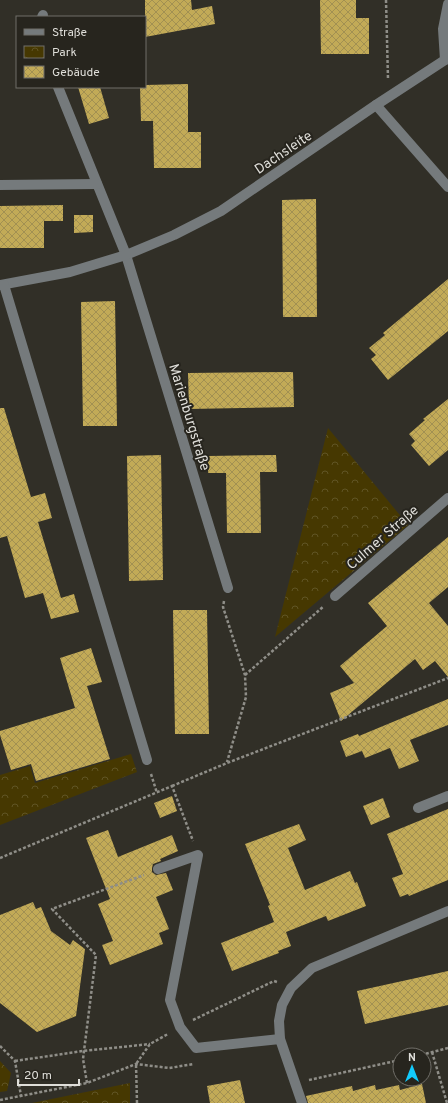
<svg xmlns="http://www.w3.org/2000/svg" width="448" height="1103" viewBox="0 0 448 1103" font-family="Overpass,sans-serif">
  <defs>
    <pattern id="park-crowns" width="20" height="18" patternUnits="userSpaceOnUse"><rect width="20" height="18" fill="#463801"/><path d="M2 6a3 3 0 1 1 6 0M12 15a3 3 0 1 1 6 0" fill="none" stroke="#605425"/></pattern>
    <pattern id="building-cross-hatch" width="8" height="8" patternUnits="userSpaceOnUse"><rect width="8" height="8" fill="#c2aa57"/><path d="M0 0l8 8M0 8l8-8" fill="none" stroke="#a29052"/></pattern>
  </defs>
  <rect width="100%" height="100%" fill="#312f27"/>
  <g fill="url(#park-crowns)">
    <polygon points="328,428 408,525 275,637"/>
    <polygon points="131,754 137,772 0,825 0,775 30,766 35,783"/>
    <polygon points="0,1061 11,1073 7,1091 0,1092"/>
    <polygon points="130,1083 130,1103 32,1103"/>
  </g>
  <g fill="url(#building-cross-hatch)">
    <polygon points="145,0 191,0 192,10 212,6 215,24 145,37"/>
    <polygon points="320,0 356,0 356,18 369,18 369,54 321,54"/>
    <polygon points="188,84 188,132 201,132 201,168 154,168 153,121 141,121 140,87 145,87 145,85"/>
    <polygon points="78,87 100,87 109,118 89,124"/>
    <polygon points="316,199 317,317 283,317 282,200"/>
    <polygon points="63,205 63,221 44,221 44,248 0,248 0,206"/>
    <polygon points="74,215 93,215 93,232 74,233"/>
    <polygon points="448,279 448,331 388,380 371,359 376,355 369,348 385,335 383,333"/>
    <polygon points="115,301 117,426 83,426 81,302"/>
    <polygon points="293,372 294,407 189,409 188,373"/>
    <polygon points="448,399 448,450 429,466 411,445 415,441 409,434 425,420 423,419"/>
    <polygon points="0,408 4,408 31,497 45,493 52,518 38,522 61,598 74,594 79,612 51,619 43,593 25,598 7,536 0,538"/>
    <polygon points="161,455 163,580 129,581 127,456"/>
    <polygon points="276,455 277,472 260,472 261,533 227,533 226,473 208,473 208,456"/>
    <polygon points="448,537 448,587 429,603 448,626 448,677 435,661 423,670 415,659 341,721 330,693 354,683 340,666 387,626 368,603"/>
    <polygon points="173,610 207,610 209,734 175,734"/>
    <polygon points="91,648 102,682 87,686 110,759 36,781 31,764 11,770 0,735 0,731 75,708 60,658"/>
    <polygon points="448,699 448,725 410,740 419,761 399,769 390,748 365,758 362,751 346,757 340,741 358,734 359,736"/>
    <polygon points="172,796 177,811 160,818 154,803"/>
    <polygon points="383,798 390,817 371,825 363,806"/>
    <polygon points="448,809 448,880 409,896 408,894 400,897 392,878 403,874 387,834"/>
    <polygon points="299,824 306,840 288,848 305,890 350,871 355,883 357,882 366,906 328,921 326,916 286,932 291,946 278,951 279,953 232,971 221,943 274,922 268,906 270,905 245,844"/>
    <polygon points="108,830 118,857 172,835 178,851 160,859 161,861 153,864 152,868 152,872 156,875 166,873 173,890 156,897 169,929 159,933 163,944 110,965 102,945 113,941 98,904 110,899 86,838"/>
    <polygon points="33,902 36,909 41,907 51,931 70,945 73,940 85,949 76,1016 37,1032 0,1003 0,915"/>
    <polygon points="448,971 448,1005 365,1024 357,991"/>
    <polygon points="240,1080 245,1103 210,1103 207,1086"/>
    <polygon points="422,1084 426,1103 308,1103 306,1096 352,1086 353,1091 375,1085 376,1090 399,1085 400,1090"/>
  </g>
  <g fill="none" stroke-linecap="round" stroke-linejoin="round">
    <g stroke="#8f8e88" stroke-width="2.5" stroke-dasharray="3 2" stroke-linecap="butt">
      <polyline points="386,0 388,79"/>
      <polyline points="224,601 223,607 245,675 246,697 227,762"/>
      <polyline points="245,675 324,606"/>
      <polyline points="151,774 157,793"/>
      <polyline points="172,786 227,763 448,678"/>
      <polyline points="0,858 172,786 193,841"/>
      <polyline points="193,1020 274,981 277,982"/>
      <polyline points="0,1046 15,1061 21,1096"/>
      <polyline points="432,1052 447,1103"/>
      <polyline points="421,1055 448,1048"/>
      <polyline points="15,1061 83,1051 150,1044"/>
      <polyline points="309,1080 400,1060"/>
      <polyline points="87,1083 83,1059 96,955 52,909 144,875"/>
      <polyline points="0,1100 87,1083 136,1064 169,1068 194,1064"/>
      <polyline points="137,1103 136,1064 150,1044 168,1034"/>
    </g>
    <g stroke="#757a7c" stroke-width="10">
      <polyline points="42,17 43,15"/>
      <polyline points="445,60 443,29 448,4"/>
      <polyline points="58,87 126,255 228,588"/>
      <polyline points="376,105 448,187"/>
      <polyline points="0,185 97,184"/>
      <polyline points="0,285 70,272 126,255 174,235 221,211 376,105 448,58"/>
      <polyline points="4,285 147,760"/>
      <polyline points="335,596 448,498"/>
      <polyline points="418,808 448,796"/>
      <polyline points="158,869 198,855 170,1000 180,1027 196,1048 280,1039"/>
      <polyline points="302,1103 280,1039 279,1021 282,1005 291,988 312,968 448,911"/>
    </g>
  </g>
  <g text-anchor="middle" stroke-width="4" stroke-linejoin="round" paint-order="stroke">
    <g font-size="14" fill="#dfded9" stroke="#27251e">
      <text transform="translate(283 152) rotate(-34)" y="5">Dachsleite</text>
      <text transform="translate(190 417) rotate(73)" y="5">Marienburgstraße</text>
      <text transform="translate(382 537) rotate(-41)" y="5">Culmer Straße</text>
    </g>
  </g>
  <rect x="16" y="16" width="130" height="72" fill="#27251e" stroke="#716f69"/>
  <rect x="24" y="29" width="20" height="6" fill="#757a7c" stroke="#716f69"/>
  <text x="52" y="36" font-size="12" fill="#dfded9">Straße</text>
  <rect x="24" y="46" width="20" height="12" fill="url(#park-crowns)" stroke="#716f69"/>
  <text x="52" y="56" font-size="12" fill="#dfded9">Park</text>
  <rect x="24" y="66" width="20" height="12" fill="url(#building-cross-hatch)" stroke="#716f69"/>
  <text x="52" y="76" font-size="12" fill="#dfded9">Gebäude</text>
  <g transform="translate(412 1067)"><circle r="19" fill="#27251e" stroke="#716f69"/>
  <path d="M0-3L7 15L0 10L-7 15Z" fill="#13cafb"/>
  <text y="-6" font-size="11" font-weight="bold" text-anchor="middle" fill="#dfded9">N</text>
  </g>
  <path d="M18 1079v6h61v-6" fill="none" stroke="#dfded9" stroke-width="2"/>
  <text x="24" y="1079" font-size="12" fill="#dfded9" stroke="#27251e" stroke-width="3" paint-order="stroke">20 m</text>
</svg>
